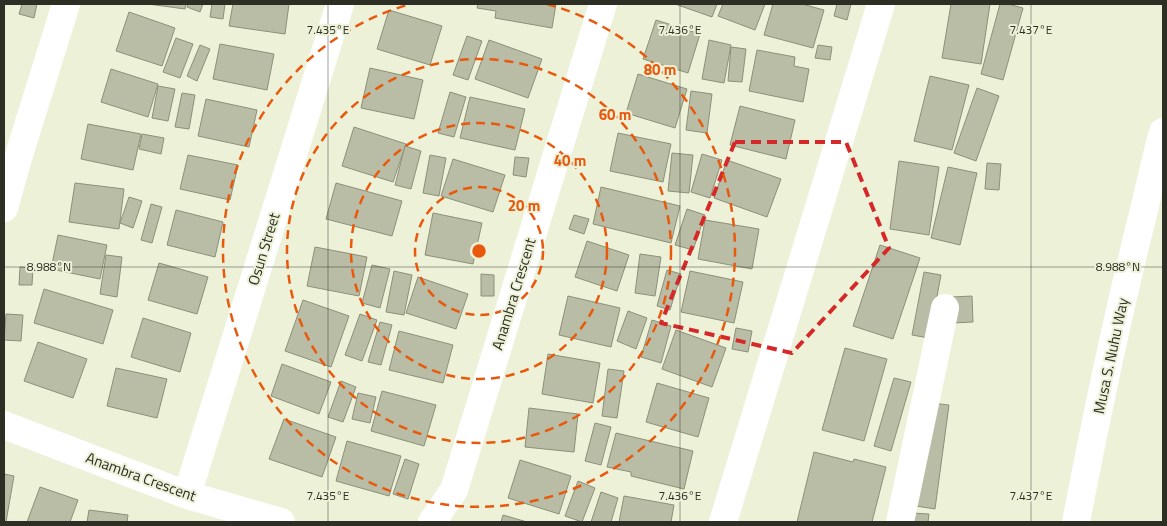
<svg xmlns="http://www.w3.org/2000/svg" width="1167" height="526" viewBox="0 0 1167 526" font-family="'Titillium Web',sans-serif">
  <rect width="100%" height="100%" fill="#edf1d8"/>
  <g fill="#babda5" stroke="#8d9079">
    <polygon points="22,4 37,4 34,18 19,14"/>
    <polygon points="148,4 186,4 185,9"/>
    <polygon points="188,4 203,4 200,12 187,7"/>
    <polygon points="212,4 225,4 223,19 210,17"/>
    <polygon points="233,4 289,4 285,34 229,26"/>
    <polygon points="478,4 556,4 552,28 495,18 496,11 477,8"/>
    <polygon points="675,4 717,4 712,17"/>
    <polygon points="723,4 765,4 755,30 718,16"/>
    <polygon points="773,4 802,4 824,10 813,48 764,35"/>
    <polygon points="837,4 851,4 847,20 834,16"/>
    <polygon points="951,4 990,4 981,64 942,58"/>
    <polygon points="1000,4 1008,4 1023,8 1003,80 981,74"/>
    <polygon points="389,10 442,26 430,65 377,49"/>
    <polygon points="129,12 175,28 162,66 116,51"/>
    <polygon points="656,20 700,34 688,73 643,59"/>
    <polygon points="467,36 482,41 468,80 453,75"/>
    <polygon points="176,38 193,44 180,78 163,72"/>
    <polygon points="489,40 542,59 528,98 475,79"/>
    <polygon points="709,40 731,45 724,83 702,79"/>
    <polygon points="220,44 274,54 267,90 213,79"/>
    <polygon points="200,45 210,49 197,81 187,76"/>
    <polygon points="818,45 832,47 830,60 815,58"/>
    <polygon points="731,47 746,49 742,82 728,81"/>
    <polygon points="757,50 795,57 794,66 809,69 803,102 749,91"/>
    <polygon points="370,68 423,80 414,119 361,108"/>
    <polygon points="111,69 158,84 148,117 101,102"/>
    <polygon points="638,74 687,89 675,128 626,113"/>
    <polygon points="930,76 969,85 952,150 914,141"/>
    <polygon points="158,86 175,89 168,121 152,118"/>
    <polygon points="977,88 999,96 976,161 954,153"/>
    <polygon points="691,91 712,94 707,133 686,130"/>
    <polygon points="450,92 466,97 454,137 438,133"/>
    <polygon points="182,93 195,95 189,129 175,127"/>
    <polygon points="470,97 525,109 515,150 460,138"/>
    <polygon points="206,99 257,110 249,147 198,136"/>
    <polygon points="740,106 795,120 786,159 730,145"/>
    <polygon points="88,124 141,134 133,170 81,159"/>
    <polygon points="354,127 406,144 393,182 342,166"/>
    <polygon points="618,133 671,144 663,182 610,171"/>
    <polygon points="142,134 164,138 161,154 139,149"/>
    <polygon points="405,146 421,151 411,189 395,185"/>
    <polygon points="672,153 693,155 689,193 668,191"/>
    <polygon points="702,154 722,160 710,198 691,192"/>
    <polygon points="188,155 238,165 230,200 180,189"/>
    <polygon points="430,155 446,158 439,196 423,193"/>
    <polygon points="515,157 529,158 526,177 513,175"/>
    <polygon points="453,159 505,175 493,212 441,196"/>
    <polygon points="727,160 781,179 767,217 714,198"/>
    <polygon points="899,161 939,167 929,235 890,229"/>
    <polygon points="987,163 1001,164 999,190 985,189"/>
    <polygon points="948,167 977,173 960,245 931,238"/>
    <polygon points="75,183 124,189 119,229 69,222"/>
    <polygon points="336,183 402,201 392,236 326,219"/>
    <polygon points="601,187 680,206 671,243 593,224"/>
    <polygon points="129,197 142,201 133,228 120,223"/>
    <polygon points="151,204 162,207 152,243 141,240"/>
    <polygon points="687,209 705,215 693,250 675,245"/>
    <polygon points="176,210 223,222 215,257 167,245"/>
    <polygon points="433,213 482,223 473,264 425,255"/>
    <polygon points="574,215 589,219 584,234 569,229"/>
    <polygon points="705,220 759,229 752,269 698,259"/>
    <polygon points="58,235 107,245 100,279 51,269"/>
    <polygon points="587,241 629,255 617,291 575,277"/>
    <polygon points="880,245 920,258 893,339 853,326"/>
    <polygon points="315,247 367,257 359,296 307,286"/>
    <polygon points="640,254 661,257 655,296 635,293"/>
    <polygon points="106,255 122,257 117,297 100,294"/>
    <polygon points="159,263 208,277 197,314 148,300"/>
    <polygon points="372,265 390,269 380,308 362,303"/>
    <polygon points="20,267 33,268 32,285 19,285"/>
    <polygon points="667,270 681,274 670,310 657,306"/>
    <polygon points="394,271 412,275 404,315 386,312"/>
    <polygon points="690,271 743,282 734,323 681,312"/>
    <polygon points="924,272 941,275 929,338 912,335"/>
    <polygon points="481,274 494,275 494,296 481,296"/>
    <polygon points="418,277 468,294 456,329 406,313"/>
    <polygon points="44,289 113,310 103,344 34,323"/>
    <polygon points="568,296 620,308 611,347 559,335"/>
    <polygon points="972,296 973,322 953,323 952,297"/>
    <polygon points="303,300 349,316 331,367 285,351"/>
    <polygon points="628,311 647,318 636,349 617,341"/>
    <polygon points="6,314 23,315 21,341 4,340"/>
    <polygon points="360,314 377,320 362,361 345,355"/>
    <polygon points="143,318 191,333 180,372 131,357"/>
    <polygon points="652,320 671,326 661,363 641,357"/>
    <polygon points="380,322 392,325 381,365 368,362"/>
    <polygon points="736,328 752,331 748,352 732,349"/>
    <polygon points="676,330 726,348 712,387 662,369"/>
    <polygon points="399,331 453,345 443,383 389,370"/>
    <polygon points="38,342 87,359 73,398 24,381"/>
    <polygon points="845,348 887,359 864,441 822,430"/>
    <polygon points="548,354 600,363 593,403 542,394"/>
    <polygon points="282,364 331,382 319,414 271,396"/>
    <polygon points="116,368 167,379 157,418 107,406"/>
    <polygon points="608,369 624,371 617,418 602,416"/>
    <polygon points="894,378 911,382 891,451 874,446"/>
    <polygon points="341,381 356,387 343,422 328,417"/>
    <polygon points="657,383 709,398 698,437 646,422"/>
    <polygon points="382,391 436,405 424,446 371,431"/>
    <polygon points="358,393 376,397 370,423 352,419"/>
    <polygon points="931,403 949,405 935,509 916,506"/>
    <polygon points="529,408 578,414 574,452 525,447"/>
    <polygon points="284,419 336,437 322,477 269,459"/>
    <polygon points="595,423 611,427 601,465 585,461"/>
    <polygon points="616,433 693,451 684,489 631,476 631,472 607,467"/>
    <polygon points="347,441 401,456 389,496 336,481"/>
    <polygon points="814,452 853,462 854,459 886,467 872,522 797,522"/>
    <polygon points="405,459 419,464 408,499 393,494"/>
    <polygon points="520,460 571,476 559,514 508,498"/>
    <polygon points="4,474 14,476 6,522 4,522"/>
    <polygon points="578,481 595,488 582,522 565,516"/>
    <polygon points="40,487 78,500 70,522 27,522"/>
    <polygon points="601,492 618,498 611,522 591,522"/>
    <polygon points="624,496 674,505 671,522 619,522"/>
    <polygon points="89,510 128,515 127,522 87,522"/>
    <polygon points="911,513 929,514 928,522 910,522"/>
    <polygon points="503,515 527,522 501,522"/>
  </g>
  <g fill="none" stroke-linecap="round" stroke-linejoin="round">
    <g stroke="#fff" stroke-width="28">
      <polyline points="4,208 18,158 66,4"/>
      <polyline points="4,425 187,495 281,522"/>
      <polyline points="187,495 340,4"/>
      <polyline points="432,522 454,490 603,4"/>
      <polyline points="723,522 881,4"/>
      <polyline points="900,522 945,308"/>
      <path d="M 1076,522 C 1096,418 1118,313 1144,210 C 1150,184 1156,158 1163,132"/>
    </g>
  </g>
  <path fill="none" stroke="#d62828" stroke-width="4" stroke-dasharray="10 6" stroke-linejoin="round" d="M 735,142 L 846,142 L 889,248 L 792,353 L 661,323 Z"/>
  <path fill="none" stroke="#2d2f25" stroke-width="1" stroke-opacity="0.45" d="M 328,4 L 328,522M 680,4 L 680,522M 1031,4 L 1031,522M 4,267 L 1163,267"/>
  <g fill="none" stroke="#e8590c" stroke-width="2.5" stroke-dasharray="9 6">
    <circle cx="479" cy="251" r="64"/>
    <circle cx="479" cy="251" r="128"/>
    <circle cx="479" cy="251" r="192"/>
    <path d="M547 4A256 256 0 1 1 411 4"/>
  </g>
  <g text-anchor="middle" stroke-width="4" stroke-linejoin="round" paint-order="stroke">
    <g font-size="15" fill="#2d2f25" stroke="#edf1d8">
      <text transform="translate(264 249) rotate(-73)" y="5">Osun Street</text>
      <text transform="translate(514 294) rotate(-73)" y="5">Anambra Crescent</text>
      <text transform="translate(1111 356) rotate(-78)" y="5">Musa S. Nuhu Way</text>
      <text transform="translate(141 477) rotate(20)" y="5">Anambra Crescent</text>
    </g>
  </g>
  <g font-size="12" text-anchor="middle" fill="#2d2f25" stroke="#edf1d8" stroke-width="4" stroke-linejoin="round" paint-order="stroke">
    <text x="328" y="34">7.435°E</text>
    <text x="680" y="34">7.436°E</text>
    <text x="1031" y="34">7.437°E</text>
    <text x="49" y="271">8.988°N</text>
    <text x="1118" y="271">8.988°N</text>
    <text x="328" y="500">7.435°E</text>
    <text x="680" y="500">7.436°E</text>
    <text x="1031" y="500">7.437°E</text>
  </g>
  <circle cx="479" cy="251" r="8" fill="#e8590c" stroke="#edf1d8" stroke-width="2.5"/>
  <g font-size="15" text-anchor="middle" font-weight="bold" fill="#e8590c" stroke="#edf1d8" stroke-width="4" stroke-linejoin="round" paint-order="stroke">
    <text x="660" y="75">80 m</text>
    <text x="615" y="120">60 m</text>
    <text x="570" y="166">40 m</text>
    <text x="524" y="211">20 m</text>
  </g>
  <rect width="1167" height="526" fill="none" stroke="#2d2f25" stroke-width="10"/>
</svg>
